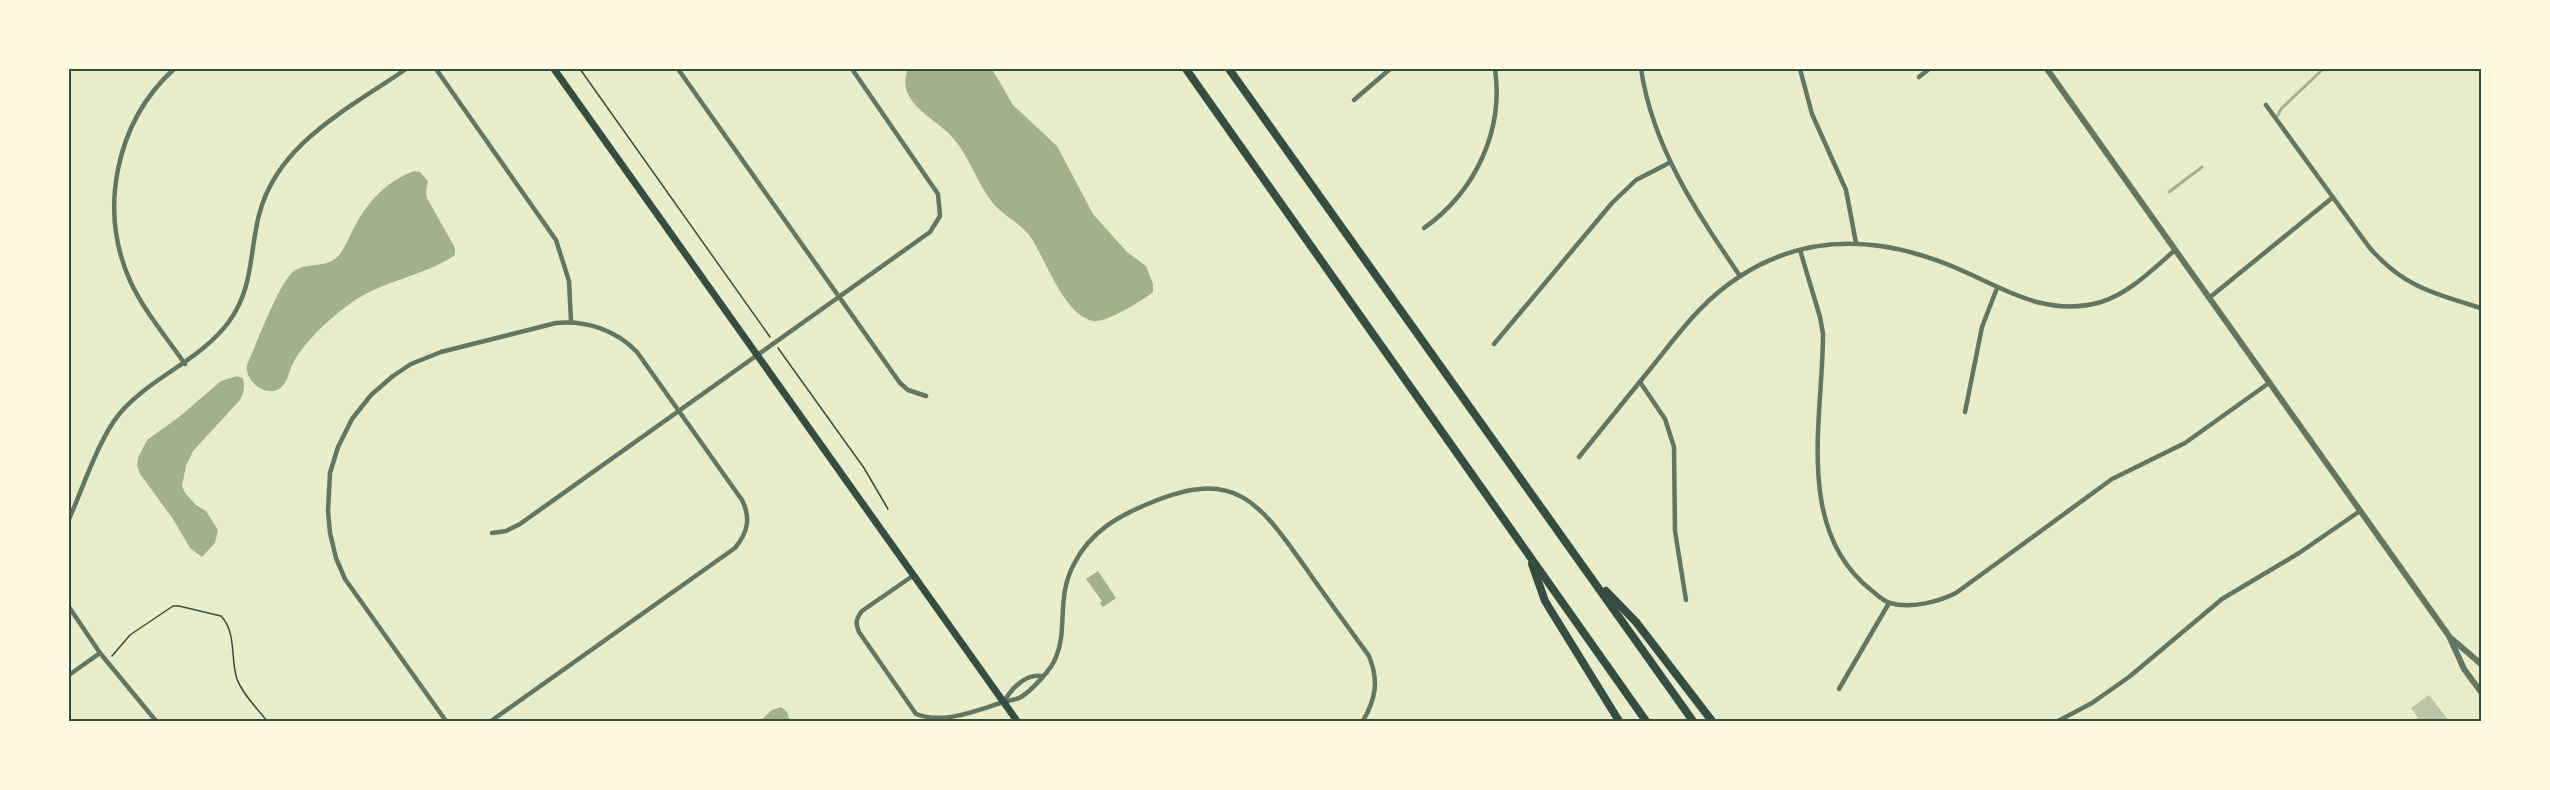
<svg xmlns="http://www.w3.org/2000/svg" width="2550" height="790" viewBox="0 0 2550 790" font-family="'Public Sans',sans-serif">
  <rect width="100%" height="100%" fill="#e9edc9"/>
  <g fill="#a3b18a">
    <path d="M 908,69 L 992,69 L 1013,105 L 1057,146 L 1093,214 L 1127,252 L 1146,266 L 1153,284 L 1153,292 C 1144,300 1104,324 1093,321 C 1063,315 1045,256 1029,235 C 1019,222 1002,215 992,202 C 977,183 970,158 954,139 C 937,118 894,103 908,69 Z"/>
    <path d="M 414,171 L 420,172 L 428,181 L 426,192 L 427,198 L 455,248 L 455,255 C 423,277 378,281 347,306 C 327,321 305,341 293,363 C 288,373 288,385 277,390 C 263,396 244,379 247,365 C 256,345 279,282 294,271 C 309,261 327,270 340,254 C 346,246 350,235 355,226 C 368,201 387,181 414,171 Z"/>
    <path d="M 237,376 L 243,378 C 245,387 244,392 240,400 L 193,451 L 186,466 L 182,486 L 185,493 L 196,505 L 206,511 L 218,530 L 215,543 L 202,557 L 190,548 L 173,519 L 140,474 L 137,466 L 138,458 L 147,440 L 179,417 L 221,381 Z"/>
    <polygon points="1098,571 1116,598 1103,607 1100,603 1102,601 1086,579"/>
    <polygon points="781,707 787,712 790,721 760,721 772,710"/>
  </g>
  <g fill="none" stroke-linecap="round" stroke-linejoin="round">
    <g stroke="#a3b18a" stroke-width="3">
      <polyline points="2278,115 2281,109 2323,69"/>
      <polyline points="2169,192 2202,167"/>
    </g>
  </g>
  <polygon fill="#bcc5a7" points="2429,695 2449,721 2414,721 2418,718 2411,708"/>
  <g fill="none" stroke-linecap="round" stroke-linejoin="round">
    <g stroke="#344e41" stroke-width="1.5">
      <polyline points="580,69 770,337"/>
      <polyline points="778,348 864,468 888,509"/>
      <path d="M 112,656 L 130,635 L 173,606 L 179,606 L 221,616 C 237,633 230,658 237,679 C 243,695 257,708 267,721"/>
    </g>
    <g stroke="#617663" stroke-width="4.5">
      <path d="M 174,69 C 115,123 98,211 131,283 C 145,312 167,338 185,364"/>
      <polyline points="436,69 556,240 569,281 571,321"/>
      <polyline points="678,69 900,383 908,390 926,396"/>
      <path d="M 1641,69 C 1653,148 1696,211 1740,276"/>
      <polyline points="1800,69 1812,114 1846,190 1856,243"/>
      <polyline points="1919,77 1929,69"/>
      <polyline points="1354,100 1390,69"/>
      <path d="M 2266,105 L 2369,247 C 2402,286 2434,294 2481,308"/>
      <path d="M 1424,228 C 1475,192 1504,131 1495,69"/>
      <path d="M 1800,250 L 1820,317 L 1823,334 C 1823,418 1794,529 1871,590 C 1876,594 1883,601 1890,603 C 1910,609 1938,602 1956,593 L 2112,479 L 2185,443 L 2269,383"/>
      <polyline points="2209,298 2332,198"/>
      <polyline points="1494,344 1612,203 1636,180 1669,163"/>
      <polyline points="1640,382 1665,419 1674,447 1675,531 1686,600"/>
      <polyline points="1965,412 1982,327 1997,288"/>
      <path d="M 1579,457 C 1603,427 1627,398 1651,368 C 1680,332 1702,300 1742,275 C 1816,228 1896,239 1972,275 C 2014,295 2053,316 2101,302 C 2130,293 2153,269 2175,250"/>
      <path d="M 69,519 C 83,488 99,438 120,413 C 151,377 199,361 228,323 C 254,288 249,254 259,215 C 277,143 350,108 406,69"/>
      <polyline points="492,533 506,531 520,524 930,232 940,216 938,194 852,69"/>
      <path d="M 914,575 L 862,611 C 856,619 855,623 859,632 L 916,714 C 944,725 977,710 1004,702 C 1010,700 1016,700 1021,697 C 1032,690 1052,669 1056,657 C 1068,629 1056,597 1074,564 C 1090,532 1118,516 1150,503 C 1235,467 1259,502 1305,567 C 1326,597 1348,627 1369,656 C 1379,681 1376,698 1363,721"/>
      <polyline points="69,607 100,653 156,721"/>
      <polyline points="69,675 100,653"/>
      <polyline points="1839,689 1889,603"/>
      <path d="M 1004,702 C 1011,689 1025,674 1041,676"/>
      <path d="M 446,721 L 345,579 L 336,558 L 330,533 L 328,511 L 330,473 L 338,447 L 352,419 L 371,395 L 393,376 L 411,364 L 441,352 L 556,323 C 586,320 616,330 637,352 L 742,500 C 751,518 748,532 735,548 L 491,721"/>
      <polyline points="2058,721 2092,703 2129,677 2222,599 2299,553 2360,511"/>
    </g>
    <g stroke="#617663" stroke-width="6">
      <polyline points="2047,69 2449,636 2464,669 2481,692"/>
      <polyline points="2452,639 2481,664"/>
    </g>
    <polyline stroke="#344e41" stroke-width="7" points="554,69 1017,721"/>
    <g stroke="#344e41" stroke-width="8">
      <polyline points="1186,69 1646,721"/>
      <polyline points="1229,69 1693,721"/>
      <polyline points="1532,564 1545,601 1619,721"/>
      <polyline points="1606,591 1636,622 1712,721"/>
    </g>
  </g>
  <rect width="2550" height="790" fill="none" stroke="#fefae0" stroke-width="141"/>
  <rect x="70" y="70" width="2410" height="650" fill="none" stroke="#344e41" stroke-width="2"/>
</svg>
